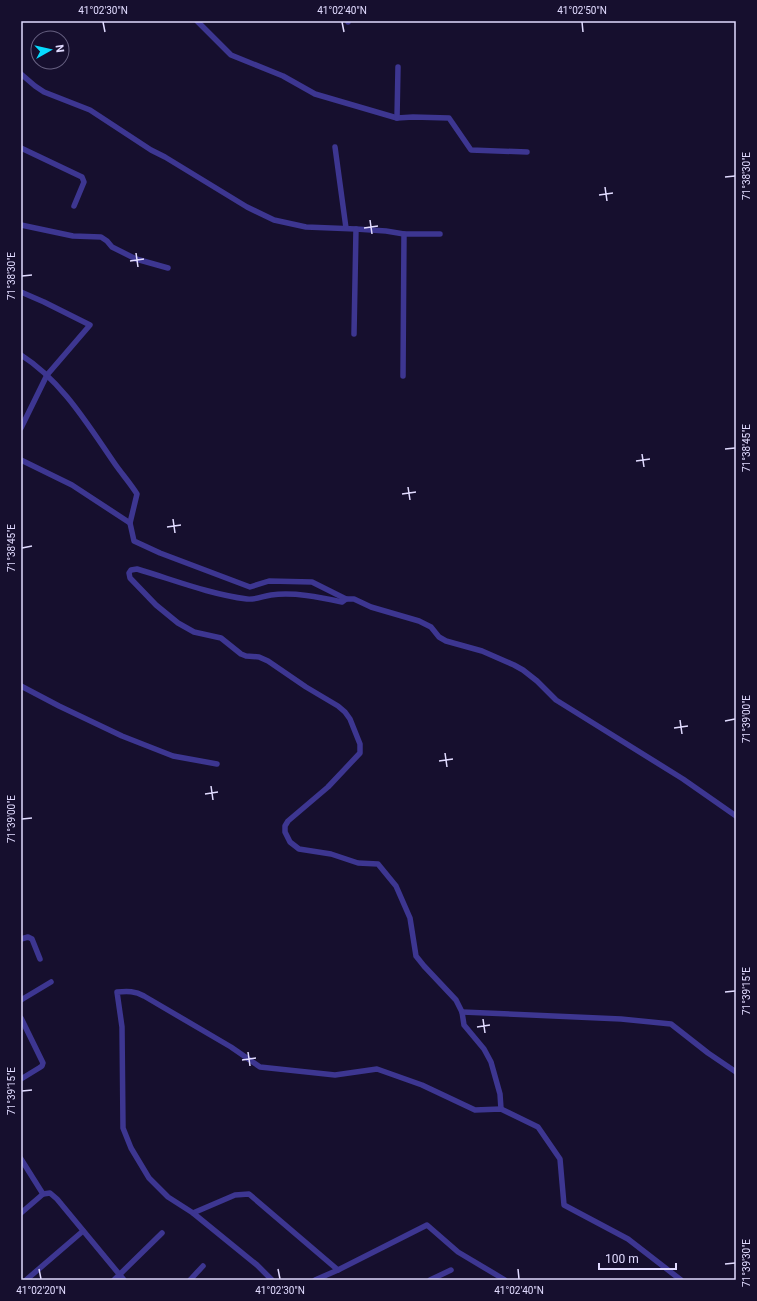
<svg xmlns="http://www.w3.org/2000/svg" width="757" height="1301" viewBox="0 0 757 1301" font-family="Roboto,sans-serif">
  <rect width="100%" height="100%" fill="#160f2e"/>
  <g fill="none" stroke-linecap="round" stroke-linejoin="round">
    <g stroke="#3d3691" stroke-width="5.5">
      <polyline points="197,21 231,55 283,76 315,94 397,118 413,117 449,118 471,150 527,152"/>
      <polyline points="348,22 348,21"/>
      <polyline points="21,74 35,86 44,92 90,110 151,150 165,157 247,207 274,220 306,227 356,229 386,231 404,234 440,234"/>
      <polyline points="397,118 398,67"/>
      <polyline points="335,147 346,228"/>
      <polyline points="21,148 82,177 84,182 74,206"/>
      <polyline points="21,225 73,236 101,237 107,241 112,247 136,259 168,268"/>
      <polyline points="21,292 44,302 90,325 47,375 21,428"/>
      <polyline points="354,334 356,229"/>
      <path d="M 21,355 C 62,381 88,425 115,464 C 122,474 130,483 137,494 L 130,523 L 134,541 L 160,553 L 250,587 L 269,581 L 312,582 L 346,599"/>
      <polyline points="403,376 404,234"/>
      <polyline points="21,460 72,485 130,523"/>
      <polyline points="21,686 59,706 122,736 173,756 217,764"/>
      <polyline points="21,939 28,937 32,939 40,959"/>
      <polyline points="21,1000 51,982"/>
      <polyline points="462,1012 621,1019 671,1024 708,1053 736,1072"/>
      <polyline points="21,1018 43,1063 42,1066 39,1068 21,1079"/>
      <path d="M 501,1109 L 500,1094 L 491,1062 L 484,1049 L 464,1025 L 462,1012 L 456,1000 L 424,966 L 416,956 L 410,918 L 396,886 L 378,864 L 358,863 L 331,854 L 299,849 L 290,842 L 285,832 L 285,826 L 288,821 L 328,787 L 360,753 L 360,744 L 350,719 L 345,712 L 338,706 L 306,687 L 268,661 L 259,657 L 246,656 L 241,654 L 221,638 L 194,632 L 178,623 L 156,605 L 130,578 L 129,573 L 131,570 L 137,569 C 174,580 209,594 247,599 C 256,600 263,596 271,595 C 294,592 319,597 342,602 L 346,599 L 354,599 L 371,607 L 419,621 L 431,627 L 439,637 L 446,641 L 482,651 L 514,665 L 523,670 L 537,681 L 556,700 L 683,779 L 736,816"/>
      <polyline points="21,1159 43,1194 50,1193 57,1199 124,1280"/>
      <polyline points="21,1213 43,1194"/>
      <polyline points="193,1213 235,1195 249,1194 338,1270"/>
      <polyline points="26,1280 83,1231"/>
      <polyline points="114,1280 162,1233"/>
      <polyline points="190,1280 203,1266"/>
      <path d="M 272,1280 L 257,1265 L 193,1213 L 168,1197 L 149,1178 L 131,1148 L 123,1128 L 122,1027 L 117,992 C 128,991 135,991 144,996 L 231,1047 L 260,1067 L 335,1075 L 377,1069 L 422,1085 L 475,1110 L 501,1109 L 538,1127 L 560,1159 L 564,1205 L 628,1239 L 681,1280"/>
      <polyline points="315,1280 338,1270 427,1225 458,1252 505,1280"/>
      <polyline points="430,1280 451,1270"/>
    </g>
  </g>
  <path fill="none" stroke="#e1dbff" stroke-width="1.5" d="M 103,22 L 105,32M 342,22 L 344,32M 582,22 L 583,32M 725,177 L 735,176M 605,187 L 607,201M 599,195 L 613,193M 370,220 L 372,234M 364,228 L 378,226M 136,253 L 138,267M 130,261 L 144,259M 22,276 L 32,275M 725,449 L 735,448M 642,454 L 644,467M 636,461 L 650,459M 408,487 L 410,500M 402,494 L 416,492M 173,519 L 175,533M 167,527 L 181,525M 22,548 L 32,546M 680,720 L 682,734M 725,721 L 735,719M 674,728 L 688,726M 445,753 L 447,767M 439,761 L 453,759M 211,786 L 213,800M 205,794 L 218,792M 22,819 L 32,818M 725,992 L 735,991M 483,1019 L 485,1033M 477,1027 L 490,1025M 248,1052 L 250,1066M 242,1060 L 256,1058M 22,1091 L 32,1090M 725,1264 L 735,1263M 39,1269 L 41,1279M 278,1269 L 280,1279M 518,1269 L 519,1279"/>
  <rect width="757" height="1301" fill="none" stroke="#160f2e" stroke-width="44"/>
  <g transform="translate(50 50) rotate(82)"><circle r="19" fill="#160f2e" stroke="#676182"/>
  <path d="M0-3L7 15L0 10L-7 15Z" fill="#07dbff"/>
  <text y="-6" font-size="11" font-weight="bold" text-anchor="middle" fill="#e1dbff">N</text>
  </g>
  <path d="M599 1263v6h77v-6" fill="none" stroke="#e1dbff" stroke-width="2"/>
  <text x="605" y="1263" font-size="12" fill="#e1dbff" stroke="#160f2e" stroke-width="3" paint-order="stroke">100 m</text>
  <rect x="22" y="22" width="713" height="1257" fill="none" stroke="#e1dbff" stroke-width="1.5"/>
  <g font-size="10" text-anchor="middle" fill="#e1dbff">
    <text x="103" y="14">41°02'30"N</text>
    <text x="342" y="14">41°02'40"N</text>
    <text x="582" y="14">41°02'50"N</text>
    <text transform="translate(746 176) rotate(-90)" y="4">71°38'30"E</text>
    <text transform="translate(11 276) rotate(-90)" y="4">71°38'30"E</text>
    <text transform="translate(746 448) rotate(-90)" y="4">71°38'45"E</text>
    <text transform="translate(11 548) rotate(-90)" y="4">71°38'45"E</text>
    <text transform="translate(746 719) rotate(-90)" y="4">71°39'00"E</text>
    <text transform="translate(11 819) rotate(-90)" y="4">71°39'00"E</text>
    <text transform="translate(746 991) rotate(-90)" y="4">71°39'15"E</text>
    <text transform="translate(11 1091) rotate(-90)" y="4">71°39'15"E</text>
    <text transform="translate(746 1263) rotate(-90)" y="4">71°39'30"E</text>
    <text x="41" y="1294">41°02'20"N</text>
    <text x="280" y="1294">41°02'30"N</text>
    <text x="519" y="1294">41°02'40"N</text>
  </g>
</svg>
